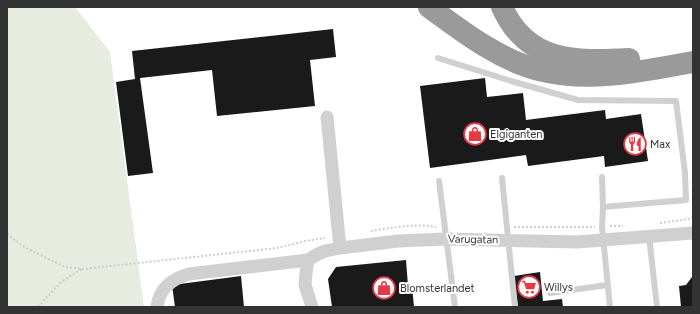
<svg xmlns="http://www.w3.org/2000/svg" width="700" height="314" viewBox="0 0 700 314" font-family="Figtree,sans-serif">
  <rect width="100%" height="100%" fill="#fff"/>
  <polygon fill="#e6ecdf" points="7,7 75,7 110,52 144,307 7,307"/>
  <g fill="#1a1a1a">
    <polygon points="333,29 336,57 310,60 315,106 217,116 212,70 140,78 153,173 128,176 116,82 135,79 132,51"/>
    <polygon points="485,78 487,97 523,93 526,120 605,110 606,119 641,114 648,161 605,167 604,156 528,166 526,155 430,168 420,86"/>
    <polygon points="406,260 408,286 412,286 414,307 332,307 328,279 336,267"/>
    <polygon points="540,272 543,301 562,299 563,307 518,307 514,276"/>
    <polygon points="241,276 244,307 175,307 172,285"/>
    <polygon points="692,277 693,278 693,307 681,307 679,286 686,285"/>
  </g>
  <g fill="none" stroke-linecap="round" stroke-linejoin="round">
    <g stroke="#cdcdcd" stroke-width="2" stroke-dasharray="2 2" stroke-linecap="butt">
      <polyline points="693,7 693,12"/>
      <polyline points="660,223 688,219 693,217"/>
      <polyline points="610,226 623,226"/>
      <polyline points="514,227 595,227"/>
      <path d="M 371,231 C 391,228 415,223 436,227"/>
      <polyline points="7,234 24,247 65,267 83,269 277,248 305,241 325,238"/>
      <polyline points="38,307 61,282 82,269"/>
    </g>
    <g stroke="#d0d0d0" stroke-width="6">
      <polyline points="438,58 511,81 578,100 676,101 685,173 686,200 603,207"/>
      <polyline points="602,177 603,207 602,227 610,307"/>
      <polyline points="502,178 515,307"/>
      <polyline points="439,181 455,307"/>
      <polyline points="649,236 657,307"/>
      <polyline points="550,293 607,285"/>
    </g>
    <g stroke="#d0d0d0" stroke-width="13">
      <polyline points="327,117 340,248"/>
      <path d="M 157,307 C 159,288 172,279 189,274 L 308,260"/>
      <polyline points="312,307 305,285 306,273 308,260 316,255 325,251 340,248 398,241 446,239 577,242 693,233"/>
    </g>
    <g stroke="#9a9a9a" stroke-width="22">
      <path d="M 429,7 C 462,31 499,60 539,70 C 590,83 643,71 693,62"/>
      <path d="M 502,7 C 527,63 575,62 629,59"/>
    </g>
  </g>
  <defs>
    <g id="shop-ring" transform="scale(1.15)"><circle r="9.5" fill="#fff" stroke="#e63946" stroke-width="1.5"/><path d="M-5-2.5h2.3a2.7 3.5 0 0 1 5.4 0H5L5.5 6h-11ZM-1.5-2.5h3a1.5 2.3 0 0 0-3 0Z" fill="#e63946"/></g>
    <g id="restaurant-ring" transform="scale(1.15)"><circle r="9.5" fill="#fff" stroke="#e63946" stroke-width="1.5"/><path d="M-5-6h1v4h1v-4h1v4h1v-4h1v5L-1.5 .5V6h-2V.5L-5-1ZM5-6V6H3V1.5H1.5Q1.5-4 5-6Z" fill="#e63946"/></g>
    <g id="supermarket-ring" transform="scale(1.15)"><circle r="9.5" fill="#fff" stroke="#e63946" stroke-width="1.5"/><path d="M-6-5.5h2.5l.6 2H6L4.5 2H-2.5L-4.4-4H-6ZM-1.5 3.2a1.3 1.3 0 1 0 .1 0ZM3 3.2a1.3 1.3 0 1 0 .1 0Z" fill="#e63946"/></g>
  </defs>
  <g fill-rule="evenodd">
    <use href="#shop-ring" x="475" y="134"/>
    <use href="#restaurant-ring" x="635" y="144"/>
    <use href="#supermarket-ring" x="529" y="287"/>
    <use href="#shop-ring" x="384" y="288"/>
  </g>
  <g text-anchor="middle" stroke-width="4" stroke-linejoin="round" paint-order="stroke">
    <g font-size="11" fill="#333" stroke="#fff" text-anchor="start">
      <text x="490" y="138">Elgiganten</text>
      <text x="650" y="148">Max</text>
      <text x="544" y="291">Willys</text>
      <text x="400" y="292">Blomsterlandet</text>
    </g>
    <g font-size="11" fill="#333" stroke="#fff">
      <text transform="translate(473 239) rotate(1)" y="4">Varugatan</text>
    </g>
  </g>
  <rect width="700" height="314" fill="none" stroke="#333333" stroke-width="16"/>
</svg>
